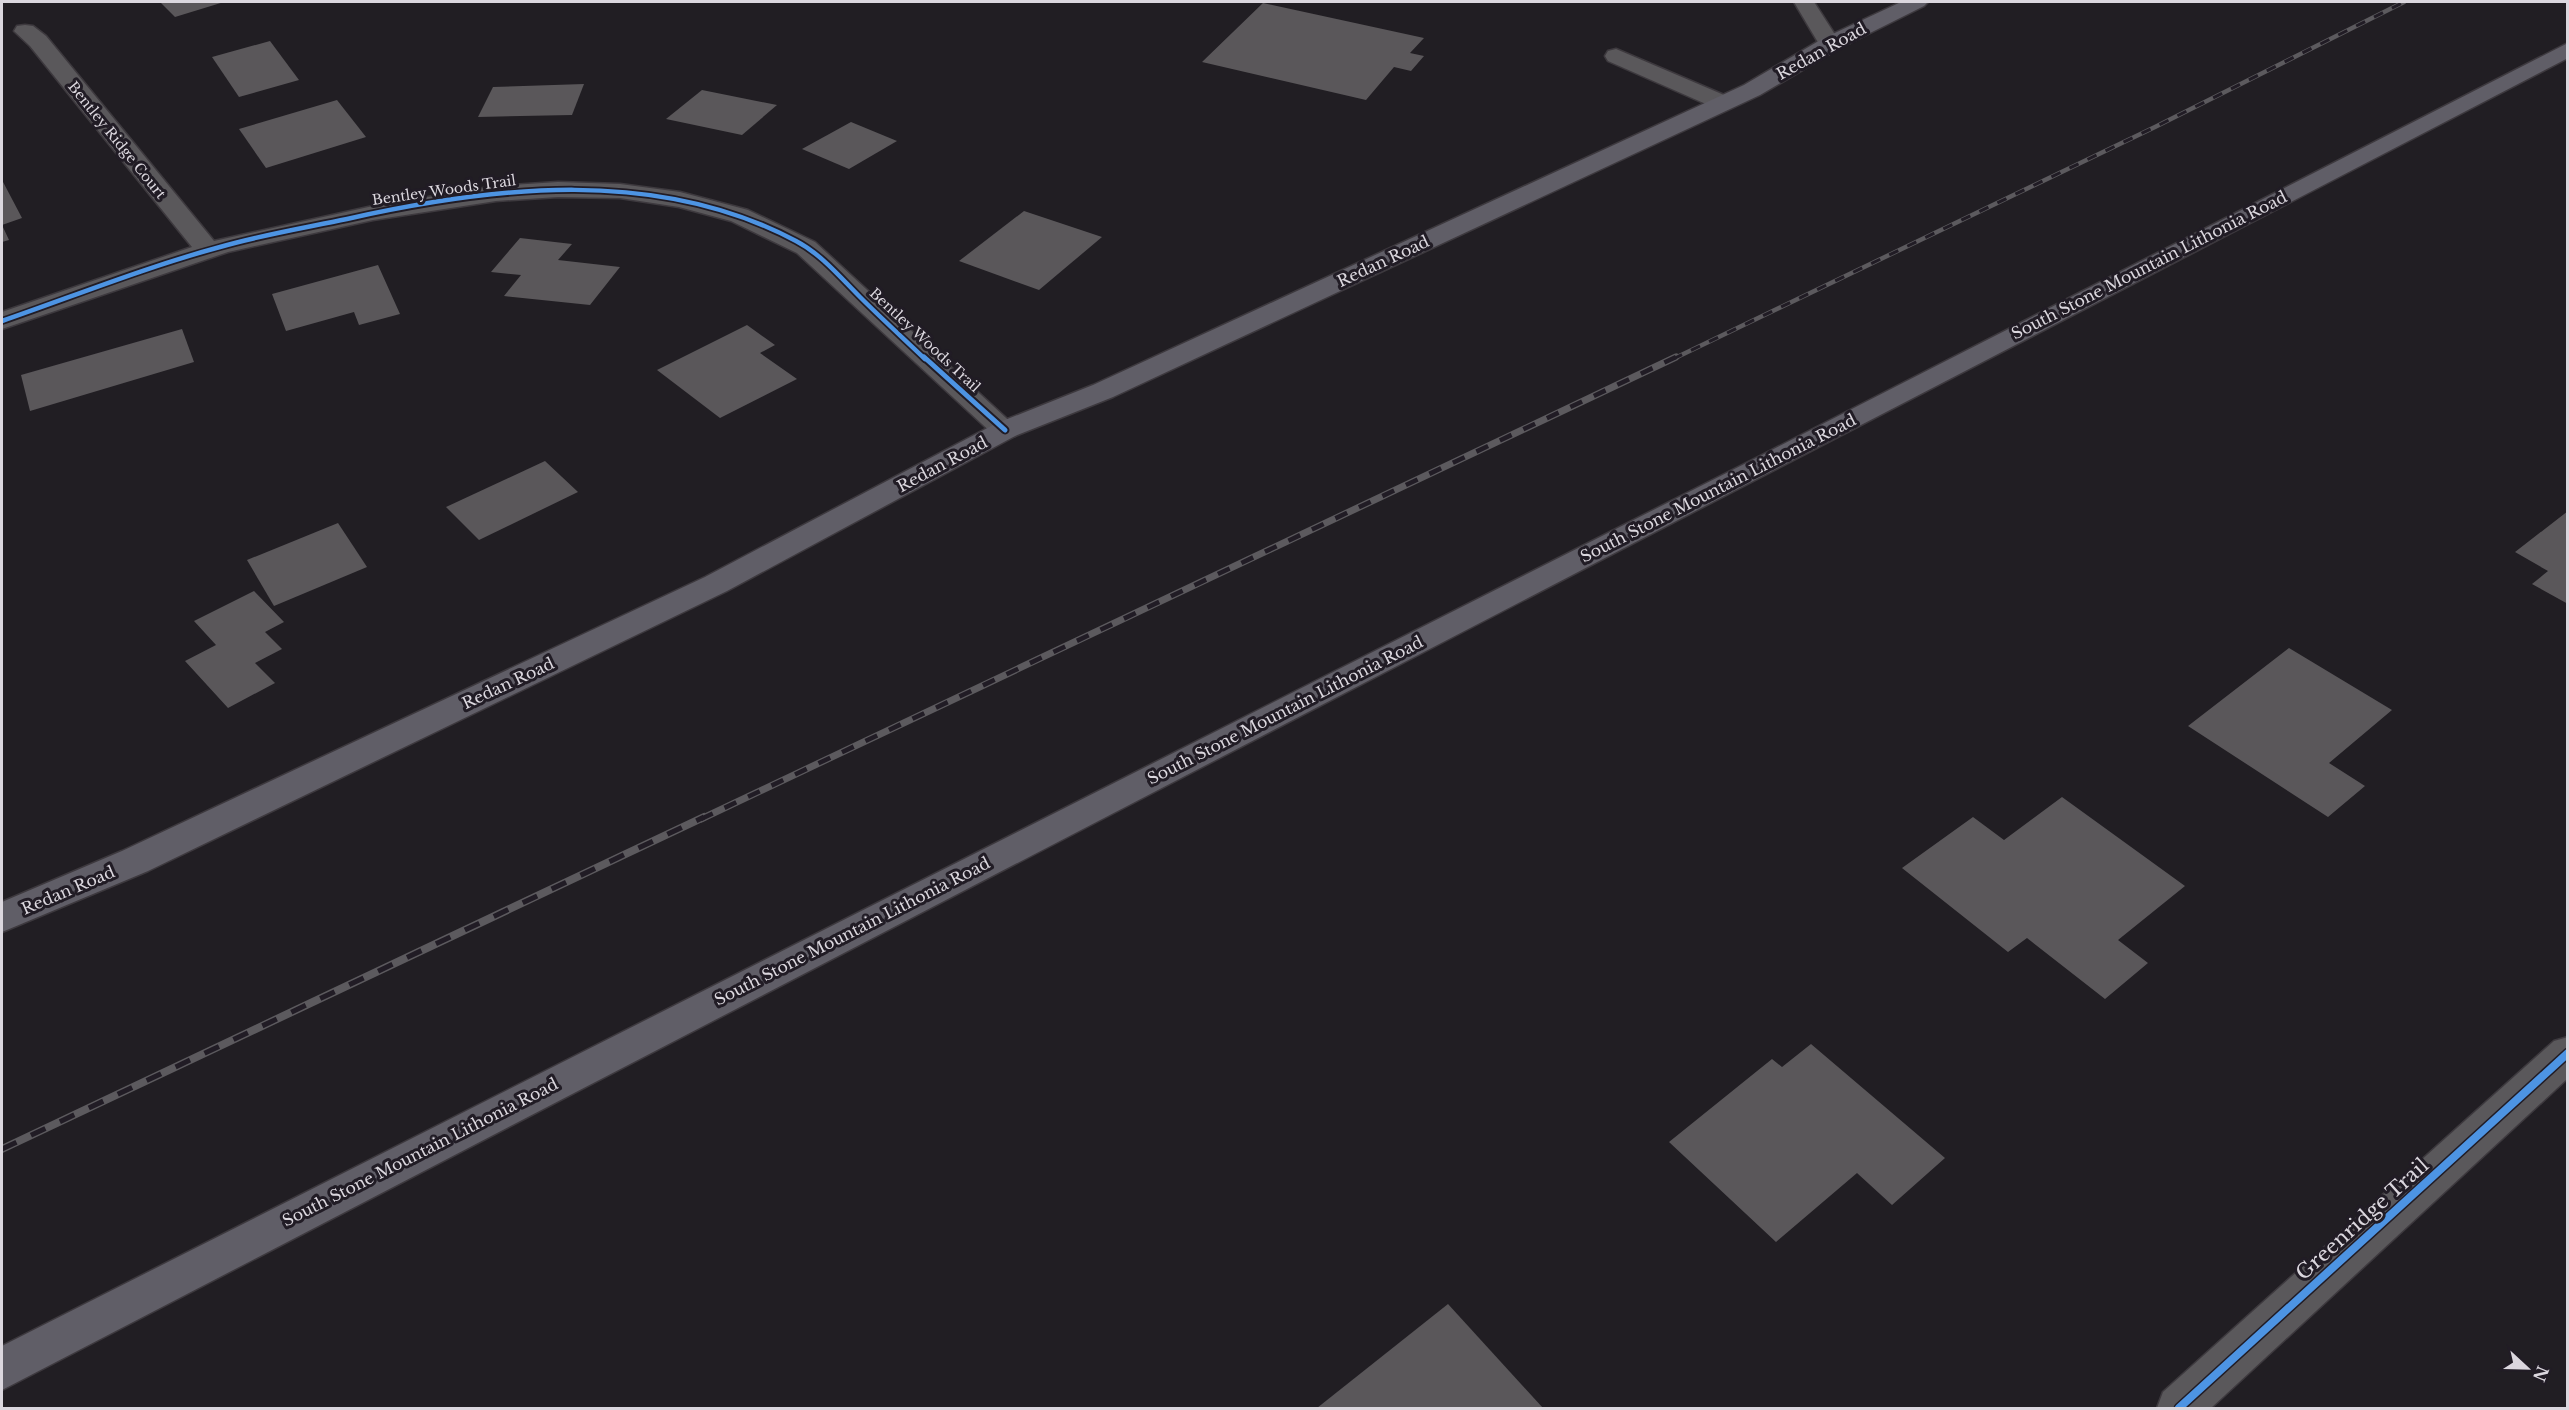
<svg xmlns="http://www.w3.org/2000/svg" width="2569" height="1410" viewBox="0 0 2569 1410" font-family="'Libre Baskerville',serif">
  <rect width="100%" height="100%" fill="#211e23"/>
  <g fill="#5a575a">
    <polygon points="160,2 224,2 175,17"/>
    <polygon points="1263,3 1424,38 1410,53 1424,56 1411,71 1394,67 1366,100 1202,62"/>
    <polygon points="270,41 299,80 239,97 212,57"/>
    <polygon points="584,84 572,115 478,117 493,87"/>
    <polygon points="702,90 777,105 742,135 666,119"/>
    <polygon points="337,100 366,137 266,168 239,129"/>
    <polygon points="851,122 897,141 849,169 802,149"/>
    <polygon points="2,180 22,218 2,225 9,240 2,242"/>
    <polygon points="1024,211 1102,237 1039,290 959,261"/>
    <polygon points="520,238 572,244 558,260 620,267 590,305 504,296 521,275 491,272"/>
    <polygon points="378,265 400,314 359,325 354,312 286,331 272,294"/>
    <polygon points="747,325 775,345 760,353 797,379 720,418 657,370"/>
    <polygon points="182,329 194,362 30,411 21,375"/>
    <polygon points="545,461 578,492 479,540 446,507"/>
    <polygon points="2568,511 2568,604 2532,584 2548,571 2515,552"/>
    <polygon points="338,523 367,567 274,606 247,560"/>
    <polygon points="254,591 284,622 265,632 282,649 255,663 275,683 228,708 185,661 216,645 194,621"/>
    <polygon points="2289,648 2392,710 2329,763 2365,786 2328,817 2188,726"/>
    <polygon points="2062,797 2185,886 2118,940 2148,963 2105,999 2027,938 2008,952 1902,868 1973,817 2004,840"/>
    <polygon points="1811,1044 1945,1158 1892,1205 1857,1173 1776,1242 1669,1142 1772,1059 1782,1067"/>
    <polygon points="1448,1304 1543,1408 1317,1408"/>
  </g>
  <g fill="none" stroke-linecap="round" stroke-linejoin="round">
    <g stroke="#3d393e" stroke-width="3">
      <g id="minor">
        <polygon points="1794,2 1814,2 1841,44 1838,49 1822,49"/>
        <polygon points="25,25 33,26 46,36 214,241 373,206 496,186 558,182 620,184 680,192 748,210 815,242 1019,430 1015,436 1005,439 995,436 797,253 731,221 679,207 620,198 558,197 496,201 373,220 228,252 2,329 2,312 192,247 30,46 14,31 17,26"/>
        <polygon points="1616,49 1731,98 1734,103 1731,108 1715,108 1608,61 1605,56 1608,51"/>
        <polygon points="2568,1037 2568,1078 2211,1408 2157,1408 2163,1392 2554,1041"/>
      </g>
    </g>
    <g stroke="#3d393e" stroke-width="3">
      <g id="major">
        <polygon points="1901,2 1928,2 1924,6 1838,49 1760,95 1113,397 1015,436 727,591 148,871 2,932 2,902 122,851 705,577 995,424 1093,385 1744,85 1822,39"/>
        <polygon points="2568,43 2568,58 2,1390 2,1346 1762,455"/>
      </g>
    </g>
    <use href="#minor" fill="#5a585b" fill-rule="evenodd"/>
    <use href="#major" fill="#605e67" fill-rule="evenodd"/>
    <g stroke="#5c5a5e" stroke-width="4.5">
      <polyline id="rail-far2" points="1673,359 2155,127 2404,2"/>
    </g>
    <g stroke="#5c5a5e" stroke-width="7">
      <polyline id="rail-far1" points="701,819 1676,357"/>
    </g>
    <g stroke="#5c5a5e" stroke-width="8">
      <polyline id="rail" points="2,1149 704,817"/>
    </g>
    <use href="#rail-far2" stroke="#211c25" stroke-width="3" stroke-dasharray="10" stroke-linecap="butt"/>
    <use href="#rail-far1" stroke="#211c25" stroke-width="4.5" stroke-dasharray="13" stroke-linecap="butt"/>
    <use href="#rail" stroke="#211c25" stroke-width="5" stroke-dasharray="16" stroke-linecap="butt"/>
    <g stroke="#211c25" stroke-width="8">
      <path id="cycleway-far2" d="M 2,321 C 74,296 146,267 220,247 C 261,235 304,228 347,219 C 494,186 657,167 796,241 C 821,254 840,277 860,297 C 881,318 903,338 925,359"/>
    </g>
    <g stroke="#211c25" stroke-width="9">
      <polyline id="cycleway-far1" points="924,357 1005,430"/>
    </g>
    <g stroke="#211c25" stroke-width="11">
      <polyline id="cycleway" points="2179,1408 2568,1053"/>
    </g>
    <use href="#cycleway-far2" stroke="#4d94e3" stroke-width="4.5"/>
    <use href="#cycleway-far1" stroke="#4d94e3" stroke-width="5"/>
    <use href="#cycleway" stroke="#4d94e3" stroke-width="8"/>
  </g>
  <g text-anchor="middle" stroke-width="6" stroke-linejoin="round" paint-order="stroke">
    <g font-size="14" fill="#dbd7de" stroke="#211c25">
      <text transform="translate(117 140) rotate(51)" y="5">Bentley Ridge Court</text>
      <text transform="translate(444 190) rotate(-8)" y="5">Bentley Woods Trail</text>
      <text transform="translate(925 340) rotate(43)" y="5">Bentley Woods Trail</text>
    </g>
    <g font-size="16" fill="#dbd7de" stroke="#211c25">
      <text transform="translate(1821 51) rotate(-29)" y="6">Redan Road</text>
      <text transform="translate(1383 261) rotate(-25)" y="6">Redan Road</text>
      <text transform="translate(2149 265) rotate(-27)" y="6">South Stone Mountain Lithonia Road</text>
      <text transform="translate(942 464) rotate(-28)" y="6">Redan Road</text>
      <text transform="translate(1718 488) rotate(-27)" y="6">South Stone Mountain Lithonia Road</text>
      <text transform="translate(508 683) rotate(-25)" y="6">Redan Road</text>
      <text transform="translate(1285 710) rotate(-27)" y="6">South Stone Mountain Lithonia Road</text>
      <text transform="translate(68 890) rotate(-23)" y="6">Redan Road</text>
      <text transform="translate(852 931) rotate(-27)" y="6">South Stone Mountain Lithonia Road</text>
      <text transform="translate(420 1152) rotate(-27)" y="6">South Stone Mountain Lithonia Road</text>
    </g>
    <g font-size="20" fill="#dbd7de" stroke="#211c25">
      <text transform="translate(2362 1219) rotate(-42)" y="7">Greenridge Trail</text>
    </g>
  </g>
  <rect width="2569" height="1410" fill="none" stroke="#dbd7de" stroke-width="6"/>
  <g transform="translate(2527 1368) rotate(112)" stroke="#211c25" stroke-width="4.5" paint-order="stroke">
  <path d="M0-4.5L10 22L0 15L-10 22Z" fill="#dbd7de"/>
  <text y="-9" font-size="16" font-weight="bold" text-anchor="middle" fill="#dbd7de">N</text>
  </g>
</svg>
